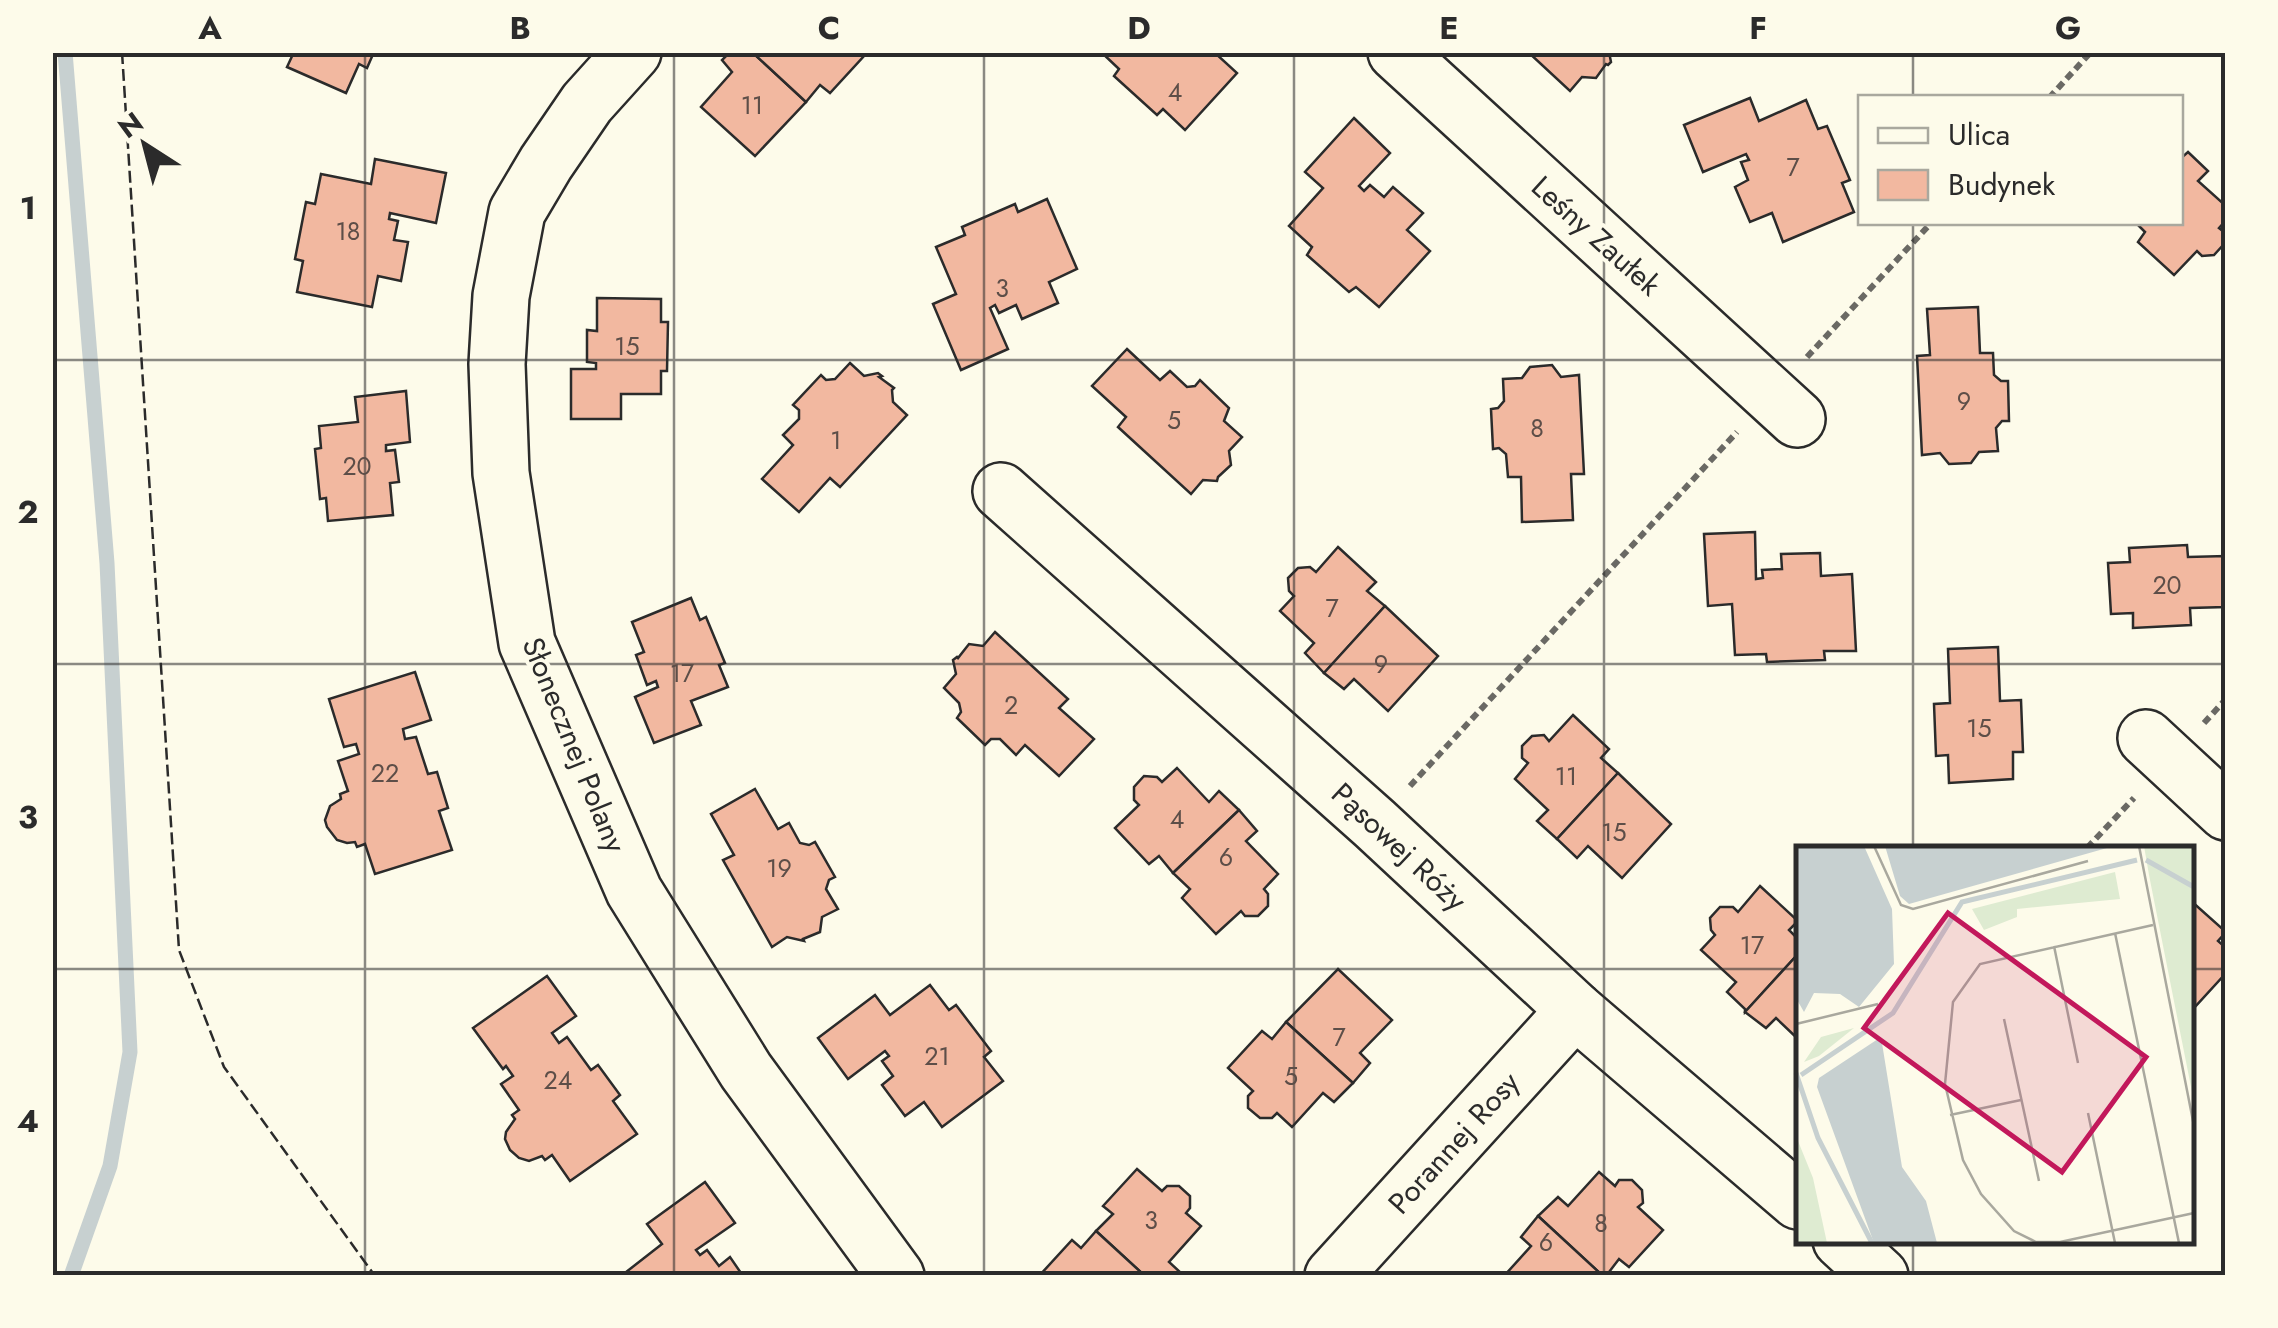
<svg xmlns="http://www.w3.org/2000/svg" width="2278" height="1328" viewBox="0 0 2278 1328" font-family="Jost,sans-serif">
  <rect width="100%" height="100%" fill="#fdfbea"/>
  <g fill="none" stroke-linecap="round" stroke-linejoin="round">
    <polyline stroke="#c7d0d0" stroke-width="15" points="65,52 107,563 130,1052 110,1166 71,1276"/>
  </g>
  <g fill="#f2b8a0" stroke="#2b2b2b" stroke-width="2.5">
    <polygon points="294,52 374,52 367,68 359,64 346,93 287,67"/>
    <polygon points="730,52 752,52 806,102 755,156 701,107 732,72 722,60"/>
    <polygon points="752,52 860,52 864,56 830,93 820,85 806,102"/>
    <polygon points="1101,52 1214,52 1237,73 1185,130 1163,109 1157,115 1114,76 1119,69"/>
    <polygon points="1528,52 1609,52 1611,62 1608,65 1606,64 1596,78 1582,77 1570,91"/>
    <polygon points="1750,98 1759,121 1806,100 1818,129 1827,126 1850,180 1842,183 1854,212 1783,242 1772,213 1750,222 1735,187 1748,180 1741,162 1749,160 1746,154 1703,172 1684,125"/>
    <polygon points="1354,118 1390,153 1359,186 1364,191 1370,185 1384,197 1393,187 1423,213 1407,230 1430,251 1379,307 1356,287 1349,292 1307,255 1312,247 1289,226 1323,188 1305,172"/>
    <polygon points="2188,152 2208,171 2198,181 2226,206 2226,220 2219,228 2224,232 2224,244 2214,255 2202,256 2197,251 2174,275 2138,242 2145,232 2135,222 2180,222 2180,159"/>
    <polygon points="375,159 446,173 436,223 390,213 389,219 398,221 394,240 408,242 401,281 378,276 372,307 297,292 303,261 295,259 306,202 315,204 321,174 371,184"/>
    <polygon points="1047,199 1077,269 1049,282 1058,303 1022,319 1016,305 999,313 995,305 990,308 1008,349 961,370 933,304 956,294 936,247 965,235 962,227 1015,204 1018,212"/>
    <polygon points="597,298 661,299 661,322 668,322 667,371 661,371 661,394 621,394 621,419 571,419 571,369 596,369 596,363 587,362 587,330 597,331"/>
    <polygon points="1978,307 1980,353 1993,353 1994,375 2001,381 2008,381 2009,421 2002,421 1996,428 1998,451 1979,452 1971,463 1949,464 1940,453 1922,455 1917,356 1930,355 1927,309"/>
    <polygon points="1127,349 1160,380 1170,371 1187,387 1195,386 1200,380 1229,408 1224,421 1242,437 1229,451 1231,465 1218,477 1217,481 1203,480 1191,494 1118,427 1126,417 1092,386"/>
    <polygon points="850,363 864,376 878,373 882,376 879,377 894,388 892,390 893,402 907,415 840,487 830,478 799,512 762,479 793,445 783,435 799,419 799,410 793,405 821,375 826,380 835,379"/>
    <polygon points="1552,365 1561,377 1579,375 1584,474 1571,474 1573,520 1522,522 1521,477 1508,477 1506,454 1499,448 1493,449 1491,409 1498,408 1504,401 1503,379 1522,378 1530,367"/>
    <polygon points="406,391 410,442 386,445 386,451 395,450 399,482 390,483 393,515 328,521 326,498 320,499 315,449 321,448 319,426 358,422 355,397"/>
    <polygon points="1755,532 1756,579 1763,578 1762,570 1782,569 1781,554 1820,553 1821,576 1852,574 1856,651 1824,651 1825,660 1767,662 1766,654 1735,655 1732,604 1708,606 1704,534"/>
    <polygon points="2187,545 2188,557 2226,556 2226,607 2190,608 2191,625 2133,628 2133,613 2111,614 2108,563 2130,562 2129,548"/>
    <polygon points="1338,547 1376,582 1367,591 1385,606 1324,673 1305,653 1314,643 1280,611 1294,596 1289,591 1288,578 1298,568 1310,567 1316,572"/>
    <polygon points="691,598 700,620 706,617 725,663 719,665 728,687 691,701 701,725 654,743 635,697 658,687 656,681 647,685 636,655 644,652 632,622"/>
    <polygon points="1385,606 1438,656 1388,711 1354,679 1344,689 1324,673"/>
    <polygon points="995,632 1068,699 1059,708 1094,739 1059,776 1025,745 1016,755 1000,739 991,739 985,745 957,718 961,712 959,703 944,688 956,674 953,660 957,657 958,658 969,644 983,646"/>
    <polygon points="1998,647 2000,701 2021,700 2023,752 2013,752 2013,779 1949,783 1948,755 1936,756 1934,704 1950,703 1948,649"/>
    <polygon points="415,672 431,720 403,729 405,739 416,737 428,774 437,772 448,808 439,811 452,850 375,874 365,844 357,847 355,842 347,843 337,840 327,827 325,820 330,806 341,799 340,794 348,791 338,761 359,754 356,744 344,747 329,699"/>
    <polygon points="1573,715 1609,749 1601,758 1618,773 1557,839 1537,821 1548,810 1515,779 1528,763 1522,758 1522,746 1532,736 1544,735 1549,741"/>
    <polygon points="1177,768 1209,802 1219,791 1239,810 1173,873 1159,856 1149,864 1115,828 1139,805 1134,800 1134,787 1144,776 1157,777 1162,782"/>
    <polygon points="1618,773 1671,824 1622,878 1588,846 1577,858 1557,839"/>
    <polygon points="755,789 778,829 789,823 800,843 809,845 815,842 835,877 829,880 826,889 838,909 822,917 820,932 803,939 804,941 787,937 772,947 723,860 734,855 711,814"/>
    <polygon points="1239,810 1257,831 1246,841 1278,874 1264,889 1268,894 1268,906 1258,916 1245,916 1241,911 1216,934 1182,898 1190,889 1173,873"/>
    <polygon points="1760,886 1798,921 1789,930 1798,939 1798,954 1745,1012 1745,1009 1727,992 1736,982 1701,950 1715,935 1711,930 1710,918 1720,907 1733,907 1738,912"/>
    <polygon points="2190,900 2226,932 2218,941 2226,948 2226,973 2193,1009 2190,1007"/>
    <polygon points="1798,954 1798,1039 1776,1018 1766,1028 1745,1012"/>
    <polygon points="1338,969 1392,1020 1360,1053 1370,1063 1353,1083 1286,1022"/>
    <polygon points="547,976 576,1016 552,1033 559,1043 567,1037 591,1070 598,1065 620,1095 613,1101 637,1134 570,1181 552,1155 545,1160 542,1156 529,1161 519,1158 510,1150 505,1139 506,1132 515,1119 512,1115 519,1110 501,1084 513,1076 506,1066 503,1069 473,1028"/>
    <polygon points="930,985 949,1010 956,1005 991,1051 984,1057 1003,1081 942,1127 924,1102 905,1116 882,1085 893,1076 882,1061 889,1056 885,1051 848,1079 818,1038 875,995 890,1015"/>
    <polygon points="1286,1022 1353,1083 1334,1102 1323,1093 1292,1127 1277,1113 1272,1118 1260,1118 1248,1108 1248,1096 1253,1091 1228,1068 1262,1031 1272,1039"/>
    <polygon points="1137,1169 1162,1191 1167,1186 1179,1186 1190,1196 1190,1208 1186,1213 1201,1226 1169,1262 1181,1273 1178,1276 1145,1276 1096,1231 1113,1214 1103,1206"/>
    <polygon points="1599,1172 1615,1186 1619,1180 1632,1180 1642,1190 1643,1203 1638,1207 1663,1230 1629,1267 1619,1259 1606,1276 1603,1276 1538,1216 1558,1197 1568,1206"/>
    <polygon points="705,1182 735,1223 696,1250 700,1255 707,1250 719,1266 730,1257 743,1276 621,1276 662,1244 647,1224"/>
    <polygon points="1538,1216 1603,1276 1504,1276 1531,1246 1521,1237"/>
    <polygon points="1096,1231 1145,1276 1039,1276 1072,1240 1081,1248"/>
  </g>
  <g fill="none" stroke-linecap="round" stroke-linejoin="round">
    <g stroke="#2b2b2b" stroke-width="60">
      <g id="minor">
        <polyline points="633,52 587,103 546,163 517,212 501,296 497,364 501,473 527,643 634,891 746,1071 896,1276"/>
        <polyline points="1396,52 1797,419"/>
        <polyline points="1001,491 1375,824 1575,1010 1798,1201"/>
        <polyline points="2146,738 2226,812"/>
        <polyline points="1841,1240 1880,1276"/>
        <polyline points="1333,1276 1575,1010"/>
      </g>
    </g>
    <g stroke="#6a6964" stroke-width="6" stroke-dasharray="8 5" stroke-linecap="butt">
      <polyline points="2049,98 2091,52"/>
      <polyline points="1807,357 1932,222"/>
      <polyline points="2204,723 2226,699"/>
      <polyline points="1410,786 1737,432"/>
      <polyline points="2087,848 2134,798"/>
    </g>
    <use href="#minor" stroke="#fdfbea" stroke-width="55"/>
    <polyline stroke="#2b2b2b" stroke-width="2.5" stroke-dasharray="12 5" stroke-linecap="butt" points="122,52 179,950 224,1067 375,1276"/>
  </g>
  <path fill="none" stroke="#2b2b2b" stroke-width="2.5" stroke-opacity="0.55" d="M 365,52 L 365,1276M 674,52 L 674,1276M 984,52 L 984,1276M 1294,52 L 1294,1276M 1604,52 L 1604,1276M 1913,52 L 1913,98M 1913,222 L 1913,848M 52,360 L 2226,360M 52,664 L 2226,664M 52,969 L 1798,969M 2190,969 L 2226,969M 1913,1240 L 1913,1276"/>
  <g text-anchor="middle" stroke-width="8" stroke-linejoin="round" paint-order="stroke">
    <g font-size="25" fill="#5d4e48">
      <text x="1175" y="101">4</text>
      <text x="752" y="114">11</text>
      <text x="1793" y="176">7</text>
      <text x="348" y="240">18</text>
      <text x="1002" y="297">3</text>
      <text x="627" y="355">15</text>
      <text x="1964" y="410">9</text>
      <text x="1174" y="429">5</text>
      <text x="1537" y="437">8</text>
      <text x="836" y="449">1</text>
      <text x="357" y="475">20</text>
      <text x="2167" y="594">20</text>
      <text x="1332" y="617">7</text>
      <text x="1381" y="673">9</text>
      <text x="682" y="682">17</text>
      <text x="1011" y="714">2</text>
      <text x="1979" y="737">15</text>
      <text x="385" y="782">22</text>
      <text x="1566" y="785">11</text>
      <text x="1177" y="828">4</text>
      <text x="1614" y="841">15</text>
      <text x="1226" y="866">6</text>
      <text x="779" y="877">19</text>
      <text x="1752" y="954">17</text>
      <text x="1339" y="1046">7</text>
      <text x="937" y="1065">21</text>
      <text x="1291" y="1085">5</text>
      <text x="558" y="1089">24</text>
      <text x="1151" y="1229">3</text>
      <text x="1601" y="1232">8</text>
      <text x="1546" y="1251">6</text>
    </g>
    <g font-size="30" fill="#2b2b2b" stroke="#fdfbea">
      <text transform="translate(1596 236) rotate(42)" y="10">Leśny Zaułek</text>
      <text transform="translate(574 745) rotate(68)" y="10">Słonecznej Polany</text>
      <text transform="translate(1399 847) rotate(43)" y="10">Pąsowej Róży</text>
      <text transform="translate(1454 1143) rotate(-48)" y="10">Porannej Rosy</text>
    </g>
  </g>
  <g transform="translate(1796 846)">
    <rect width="398" height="398" fill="#fdfbea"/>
    <path d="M 348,0 L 397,0 L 397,251 L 353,29 ZM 319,26 L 324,53 L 221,63 L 221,71 L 188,84 L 176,63 ZM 58,182 L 23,210 L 8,216 L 25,191 ZM 0,290 L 17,332 L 31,397 L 0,397 Z" fill="#deebd1"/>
    <path d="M 0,0 L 68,0 L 96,63 L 98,118 L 63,161 L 44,148 L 18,147 L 8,166 L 0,152 ZM 89,0 L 318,0 L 113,58 L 104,50 ZM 85,191 L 106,321 L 130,355 L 141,397 L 78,397 L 21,241 L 23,232 Z" fill="#c7d0d0"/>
    <path fill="none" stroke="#c7d0d0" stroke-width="5" d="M 350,14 L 398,41M 0,227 L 22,292 L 76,397M 5,229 L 97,167 L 166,56 L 341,14"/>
    <path fill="none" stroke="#a9a89e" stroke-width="2.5" d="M 78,0 L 105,59 L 117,63 L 292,15M 343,0 L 398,280M 357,79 L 184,118 L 157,156 L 149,238 L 167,314 L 185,348 L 218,385 L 240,396 L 264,396 L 398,367M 319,87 L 383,397M 258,100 L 282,217M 208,173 L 243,335M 0,178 L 82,158M 292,267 L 319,397M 154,269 L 225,254"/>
    <path fill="#c2185b" fill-opacity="0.15" stroke="#c2185b" stroke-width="5" d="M 152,67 L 350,211 L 266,326 L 68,182 Z"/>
    <rect width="398" height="398" fill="none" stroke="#2b2b2b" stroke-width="5"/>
  </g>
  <rect width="2278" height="1328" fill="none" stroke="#fdfbea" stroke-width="110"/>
  <rect x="1858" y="95" width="325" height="130" fill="#fdfbea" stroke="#a9a89e" stroke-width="2.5"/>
  <rect x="1878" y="128" width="50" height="15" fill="#fdfbea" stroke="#a9a89e" stroke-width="2.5"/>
  <text x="1948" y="145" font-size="30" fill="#2b2b2b">Ulica</text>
  <rect x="1878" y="170" width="50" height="30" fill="#f2b8a0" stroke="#a9a89e" stroke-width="2.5"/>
  <text x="1948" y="195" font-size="30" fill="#2b2b2b">Budynek</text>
  <g transform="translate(145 145) rotate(324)" stroke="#fdfbea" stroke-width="8" paint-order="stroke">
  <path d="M0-8L18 38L0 25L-18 38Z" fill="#2b2b2b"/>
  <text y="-15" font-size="28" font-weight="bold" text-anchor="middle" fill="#2b2b2b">N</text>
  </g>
  <rect x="55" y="55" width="2168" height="1218" fill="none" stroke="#2b2b2b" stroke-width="4"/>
  <g font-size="32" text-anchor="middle" font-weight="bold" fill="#2b2b2b">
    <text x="210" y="39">A</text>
    <text x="520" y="39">B</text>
    <text x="829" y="39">C</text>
    <text x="1139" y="39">D</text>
    <text x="1449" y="39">E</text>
    <text x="1758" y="39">F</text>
    <text x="2068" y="39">G</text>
    <text x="28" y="219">1</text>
    <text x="28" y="523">2</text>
    <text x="28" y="828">3</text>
    <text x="28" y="1132">4</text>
  </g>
</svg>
